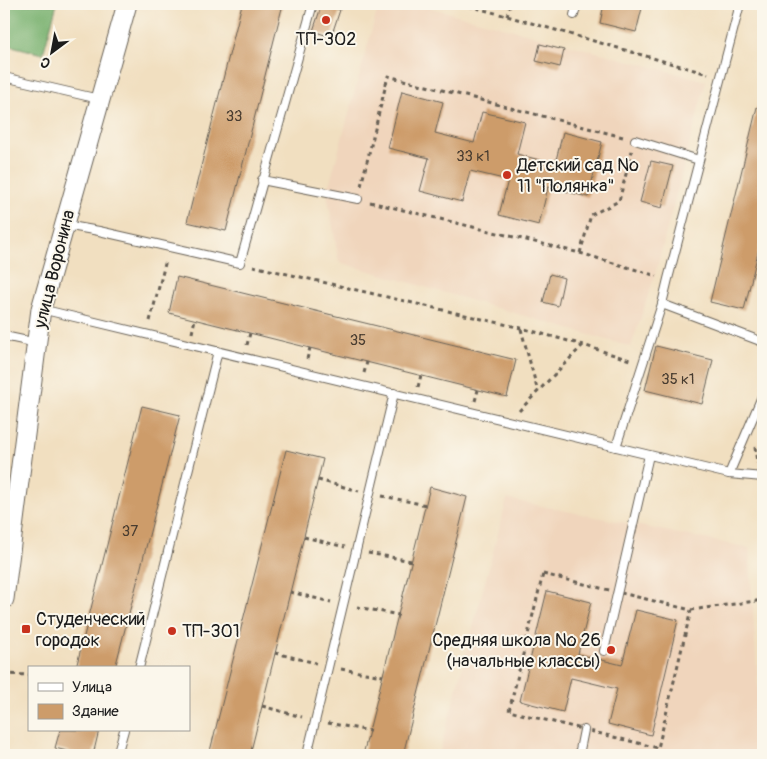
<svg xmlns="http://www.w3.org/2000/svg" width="767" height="759" viewBox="0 0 767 759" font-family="Pangolin,sans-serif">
  <rect width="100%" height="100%" fill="#fbf7ec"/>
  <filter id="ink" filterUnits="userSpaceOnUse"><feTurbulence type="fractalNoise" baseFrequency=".02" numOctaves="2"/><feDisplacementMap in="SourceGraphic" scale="10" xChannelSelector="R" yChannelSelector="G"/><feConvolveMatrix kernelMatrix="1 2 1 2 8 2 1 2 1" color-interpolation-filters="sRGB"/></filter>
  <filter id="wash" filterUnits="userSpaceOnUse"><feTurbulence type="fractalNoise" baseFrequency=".0096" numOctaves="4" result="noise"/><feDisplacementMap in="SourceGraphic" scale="20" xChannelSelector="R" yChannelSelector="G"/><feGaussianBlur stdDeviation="1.12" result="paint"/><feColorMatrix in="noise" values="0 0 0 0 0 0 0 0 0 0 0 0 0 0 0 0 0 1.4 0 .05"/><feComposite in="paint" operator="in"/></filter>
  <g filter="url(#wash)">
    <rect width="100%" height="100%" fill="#f1dfc0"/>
    <g fill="#f0d5bc">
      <polygon points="379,4 416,4 706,81 655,275 631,347 339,262 327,193"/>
      <polygon points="507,499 749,548 762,752 693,755 439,755"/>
    </g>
    <polygon fill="#7bb372" stroke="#4c6847" points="4,4 57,4 43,54 4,44"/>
    <g id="blocks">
      <g fill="#cd9c6a">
        <polygon points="242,4 283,4 226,231 187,222"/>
        <polygon points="322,4 340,10 331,37 313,31"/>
        <polygon points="604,4 643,4 636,32 600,23"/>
        <polygon points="540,44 564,50 560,67 536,61"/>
        <polygon points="402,91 443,102 435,133 474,143 482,112 525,122 517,154 555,164 563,132 602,142 588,197 548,187 539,225 499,215 508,180 470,171 462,202 420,191 429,158 388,148"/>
        <polygon points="757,107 763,108 763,232 744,310 710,302"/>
        <polygon points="651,161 673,166 662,208 640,202"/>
        <polygon points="550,274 564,278 558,306 543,302"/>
        <polygon points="177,277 516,360 507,397 169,313"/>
        <polygon points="656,346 713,360 702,404 645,390"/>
        <polygon points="142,406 180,415 115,668 76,668"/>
        <polygon points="286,450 323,459 250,755 209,755"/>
        <polygon points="430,487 467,497 403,755 363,755"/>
        <polygon points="547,591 591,602 578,654 622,665 636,610 678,620 651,735 608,724 617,689 571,678 563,712 520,701"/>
        <polygon points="60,730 99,730 93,755 83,755 55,748"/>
      </g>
    </g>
  </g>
  <g filter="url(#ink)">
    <use href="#blocks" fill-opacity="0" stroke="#676055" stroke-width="1"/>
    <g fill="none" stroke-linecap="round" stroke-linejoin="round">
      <g stroke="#676055" stroke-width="10">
        <g id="service">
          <polyline points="740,4 668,279 662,304 763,342"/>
          <polyline points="574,15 577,4"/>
          <polyline points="4,77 99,99"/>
          <polyline points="635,140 699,160"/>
          <polyline points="262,180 358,199"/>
          <polyline points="65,225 99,231 240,263 313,4"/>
          <polyline points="41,309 729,474 763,477"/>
          <polyline points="4,336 37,343"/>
          <polyline points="616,447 662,304"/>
          <polyline points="729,474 763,394"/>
          <polyline points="604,651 649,455"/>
          <polyline points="139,668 218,351"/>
          <polyline points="117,755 124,730"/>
          <polyline points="307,755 394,393"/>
          <polyline points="579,755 584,730"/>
        </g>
      </g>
      <g stroke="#676055" stroke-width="21">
        <polyline id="tertiary" points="4,599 41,309 127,4"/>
      </g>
      <g stroke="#676055" stroke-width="3" stroke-dasharray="4 4" stroke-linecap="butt">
        <polyline points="461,4 507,16 708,74"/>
        <polyline points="507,16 510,4"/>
        <polyline points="361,186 388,76 623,137"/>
        <polyline points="370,202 580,253 657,276"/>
        <polyline points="580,253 591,215 619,201 632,151"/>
        <polyline points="253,266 521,328 583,345 630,360"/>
        <polyline points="150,321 166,260"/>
        <polyline points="521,329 538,392"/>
        <polyline points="192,333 195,319"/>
        <polyline points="247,345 250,333"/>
        <polyline points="307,359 310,348"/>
        <polyline points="364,373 367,362"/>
        <polyline points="418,387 421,375"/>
        <polyline points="475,401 478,390"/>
        <polyline points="519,411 583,345"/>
        <polyline points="755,447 757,463"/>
        <polyline points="318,480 359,491"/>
        <polyline points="760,489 763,526"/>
        <polyline points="382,496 426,505"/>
        <polyline points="304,537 345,547"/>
        <polyline points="368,553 412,561"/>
        <polygon points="543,574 691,610 658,748 509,711"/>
        <polyline points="290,592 331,602"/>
        <polyline points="357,607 399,615"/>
        <polyline points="691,610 763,600"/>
        <polyline points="275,653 316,663"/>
        <polyline points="341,669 383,676"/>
        <polyline points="4,674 29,675"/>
        <polyline points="262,706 302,717"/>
        <polyline points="328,723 370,731"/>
      </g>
      <use href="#service" stroke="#fff" stroke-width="8"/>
      <use href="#tertiary" stroke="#fff" stroke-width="19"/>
    </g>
  </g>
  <g fill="#c8321e" stroke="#fbf7ec" stroke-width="2">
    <circle cx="326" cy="20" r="5"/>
    <circle cx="507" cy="175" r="5"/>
    <rect x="21" y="624" width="10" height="10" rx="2.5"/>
    <circle cx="172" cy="631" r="5"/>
    <circle cx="611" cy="650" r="5"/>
  </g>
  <g text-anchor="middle" stroke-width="4" stroke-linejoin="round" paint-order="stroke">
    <g font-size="15" fill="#483c30">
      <text x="234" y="121">33</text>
      <text x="473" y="161">33 к1</text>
      <text x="358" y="345">35</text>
      <text x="678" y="384">35 к1</text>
      <text x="130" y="536">37</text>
    </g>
    <g font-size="18" fill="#1c1c1c" stroke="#fbf7ec" text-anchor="start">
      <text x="326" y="45" text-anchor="middle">ТП-302</text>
      <text x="517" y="171">Детский сад №<tspan x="517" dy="21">11 "Полянка"</tspan></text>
      <text x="36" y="625">Студенческий<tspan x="36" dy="21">городок</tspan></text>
      <text x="182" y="637">ТП-301</text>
      <text x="601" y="646" text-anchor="end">Средняя школа № 26<tspan x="601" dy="21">(начальные классы)</tspan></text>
    </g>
    <g font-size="18" fill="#1c1c1c" stroke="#fbf7ec">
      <text transform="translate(54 269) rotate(-76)" y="6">улица Воронина</text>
    </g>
  </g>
  <rect width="767" height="759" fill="none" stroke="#fbf7ec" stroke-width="20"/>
  <rect x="28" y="666" width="162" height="65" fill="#fbf7ec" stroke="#a29f99"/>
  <rect x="38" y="683" width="25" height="8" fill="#ffffff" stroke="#a29f99"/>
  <text x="72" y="692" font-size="15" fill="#1c1c1c">Улица</text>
  <rect x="38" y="704" width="25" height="15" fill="#cd9c6a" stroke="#a29f99"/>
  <text x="72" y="716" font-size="15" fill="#1c1c1c">Здание</text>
  <g transform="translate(52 52) rotate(212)" stroke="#fbf7ec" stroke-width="4" paint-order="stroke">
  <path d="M0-4L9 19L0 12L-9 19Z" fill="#1c1c1c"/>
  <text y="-8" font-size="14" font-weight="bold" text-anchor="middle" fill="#1c1c1c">С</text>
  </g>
</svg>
